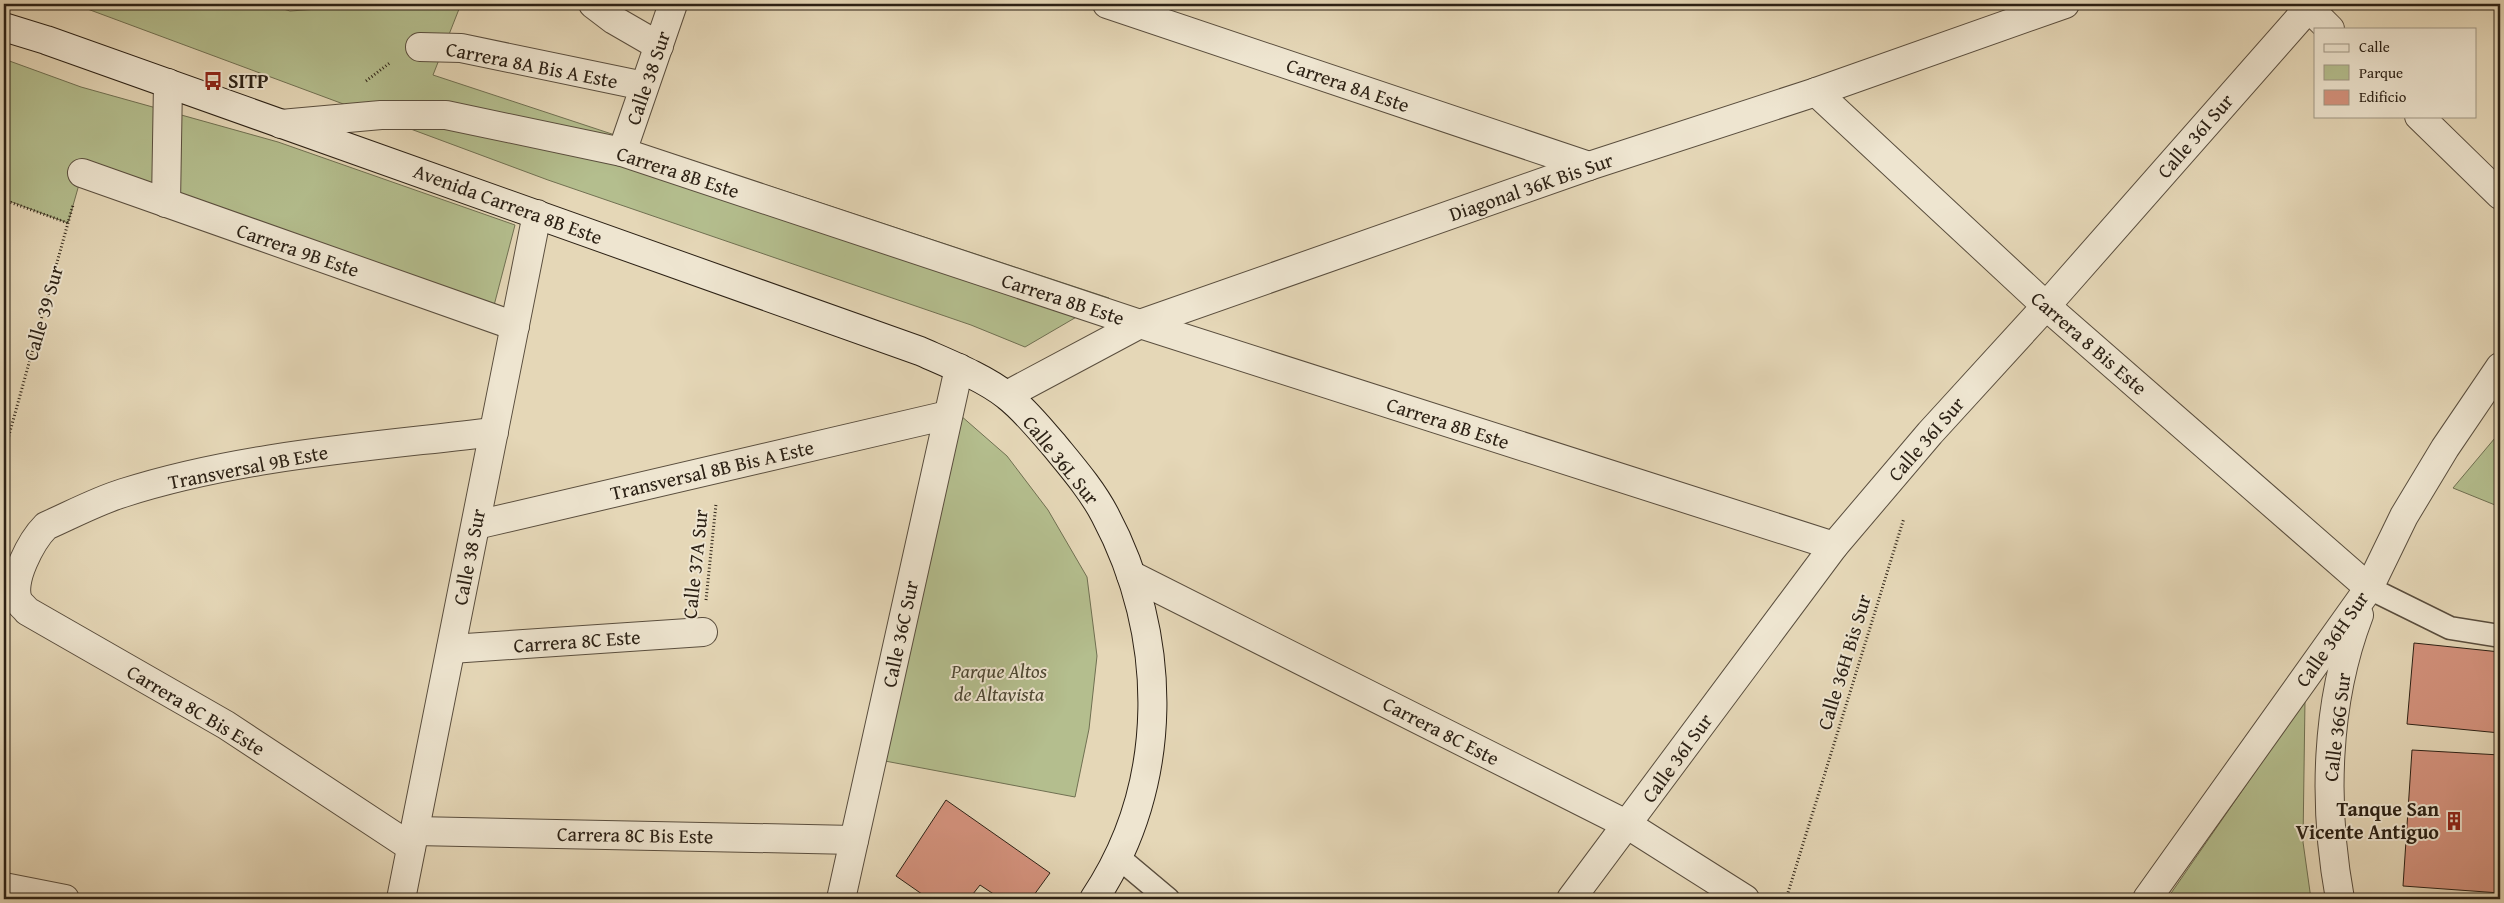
<svg xmlns="http://www.w3.org/2000/svg" width="2504" height="903" viewBox="0 0 2504 903" font-family="'Gentium Book Plus',serif">
  <rect width="100%" height="100%" fill="#e5d7b7"/>
  <filter id="stains"><feTurbulence type="fractalNoise" baseFrequency=".004" numOctaves="4"/><feColorMatrix values="0 0 0 0 .2 0 0 0 0 .09 0 0 0 0 .02 0 0 0 .5 -.17"/></filter>
  <radialGradient id="worn" r=".72"><stop offset=".6" stop-color="#630" stop-opacity="0"/><stop offset="1" stop-color="#630" stop-opacity=".3"/></radialGradient>
  <g fill="#b4be8e" stroke="#707052">
    <polygon points="74,4 267,4 290,11 389,4 461,4 433,75 1109,298 1025,347 971,325 548,180"/>
    <polygon points="4,59 81,87 278,142 515,225 491,317 82,174 68,223 4,199"/>
    <polygon points="960,415 1007,456 1048,510 1087,577 1097,656 1089,729 1075,797 885,761"/>
    <polygon points="2500,432 2500,507 2453,488"/>
    <polygon points="2305,700 2303,842 2311,899 2167,899"/>
  </g>
  <g fill="#d4927d" stroke="#2c2115">
    <polygon points="2414,643 2500,652 2500,733 2407,724"/>
    <polygon points="2412,750 2500,755 2500,893 2403,886"/>
    <polygon points="946,800 1050,873 1031,899 1001,899 980,885 969,899 929,899 896,876"/>
  </g>
  <g fill="none" stroke-linecap="round" stroke-linejoin="round">
    <g stroke="#5a4e3e" stroke-width="25">
      <g id="service">
        <polyline points="2369,588 2450,628 2500,636"/>
        <polyline points="1118,857 1168,899"/>
      </g>
    </g>
    <g stroke="#5a4e3e" stroke-width="30">
      <g id="minor">
        <polyline points="593,4 614,20 659,46"/>
        <polyline points="1107,4 1589,166"/>
        <polyline points="2300,4 2309,8 2330,29"/>
        <polyline points="420,47 461,48 644,86"/>
        <polyline points="1816,92 2046,306 2369,588"/>
        <polyline points="2419,116 2500,195"/>
        <polyline points="281,124 381,115 446,115 622,152 1140,324 1834,546"/>
        <polyline points="622,152 673,4"/>
        <polyline points="82,173 515,326"/>
        <polyline points="166,203 168,83"/>
        <polyline points="1007,395 1140,324 1589,166 1816,92 2065,4"/>
        <polyline points="476,525 948,415"/>
        <polyline points="1131,575 1628,825 1745,899"/>
        <polyline points="451,649 703,632"/>
        <polyline points="415,831 854,840"/>
        <path d="M 411,847 L 226,725 L 27,611 C 25,608 21,605 19,602 C 8,583 32,540 46,526 C 71,515 97,501 123,493 C 242,455 370,447 494,432"/>
        <polyline points="401,899 537,214"/>
        <polyline points="841,899 959,368"/>
        <polyline points="1571,899 1834,546 1930,433 2046,306 2312,4"/>
      </g>
    </g>
    <g stroke="#5a4e3e" stroke-width="30">
      <g id="tertiary">
        <polyline points="4,887 65,899"/>
        <polyline points="2147,899 2369,588 2404,516 2445,448 2500,367"/>
        <path d="M 2340,899 C 2323,806 2325,704 2359,615"/>
      </g>
    </g>
    <g stroke="#2c2115" stroke-width="30">
      <path id="secondary" d="M 4,27 L 46,40 L 920,351 C 947,363 985,378 1007,396 C 1024,409 1040,429 1054,445 C 1072,467 1092,490 1105,515 C 1169,635 1171,784 1094,899"/>
    </g>
    <g stroke="#2c2115" stroke-width="3" stroke-dasharray="1 2.5" stroke-linecap="butt">
      <polyline points="366,81 391,62"/>
      <polyline points="4,200 68,223"/>
      <polyline points="4,453 73,205"/>
      <polyline points="706,600 716,504"/>
      <polyline points="1786,899 1904,518"/>
    </g>
    <use href="#service" stroke="#eee5d0" stroke-width="22"/>
    <use href="#minor" stroke="#eee5d0" stroke-width="28"/>
    <use href="#tertiary" stroke="#eee5d0" stroke-width="28"/>
    <use href="#secondary" stroke="#eee5d0" stroke-width="28"/>
  </g>
  <defs>
    <g id="bus-bare" transform="scale(1.5)"><path d="M-5-6H5V4H4V6H2V4H-2V6H-4V4H-5ZM-3.5-4V0h7V-4ZM-3.5 1.2v1.5H-2V1.2ZM2 1.2v1.5H3.5V1.2Z" fill="#8f2418" stroke="#eee5d0" stroke-width="2.5" paint-order="stroke"/></g>
    <g id="building-bare" transform="scale(1.5)"><path d="M-4-6H4V6H1V3H-1V6H-4ZM-2.5-4.3h1.7v1.8h-1.7ZM.8-4.3h1.7v1.8H.8ZM-2.5-1h1.7V.8h-1.7ZM.8-1h1.7V.8H.8Z" fill="#8f2418" stroke="#eee5d0" stroke-width="2.5" paint-order="stroke"/></g>
  </defs>
  <g fill-rule="evenodd">
    <use href="#bus-bare" x="213" y="81"/>
    <use href="#building-bare" x="2454" y="821"/>
  </g>
  <g text-anchor="middle" stroke-width="4" stroke-linejoin="round" paint-order="stroke">
    <g font-size="20" fill="#2c2115" stroke="#eee5d0">
      <text transform="translate(532 65) rotate(11)" y="7">Carrera 8A Bis A Este</text>
      <text transform="translate(648 78) rotate(-71)" y="7">Calle 38 Sur</text>
      <text transform="translate(1348 85) rotate(19)" y="7">Carrera 8A Este</text>
      <text transform="translate(2195 136) rotate(-49)" y="7">Calle 36I Sur</text>
      <text transform="translate(678 172) rotate(18)" y="7">Carrera 8B Este</text>
      <text transform="translate(1531 187) rotate(-19)" y="7">Diagonal 36K Bis Sur</text>
      <text transform="translate(508 204) rotate(20)" y="7">Avenida Carrera 8B Este</text>
      <text transform="translate(298 250) rotate(19)" y="7">Carrera 9B Este</text>
      <text transform="translate(1063 299) rotate(18)" y="7">Carrera 8B Este</text>
      <text transform="translate(43 313) rotate(-74)" y="7">Calle 39 Sur</text>
      <text transform="translate(2089 343) rotate(41)" y="7">Carrera 8 Bis Este</text>
      <text transform="translate(1448 423) rotate(18)" y="7">Carrera 8B Este</text>
      <text transform="translate(1926 439) rotate(-49)" y="7">Calle 36I Sur</text>
      <text transform="translate(1061 460) rotate(51)" y="7">Calle 36L Sur</text>
      <text transform="translate(248 467) rotate(-11)" y="7">Transversal 9B Este</text>
      <text transform="translate(712 470) rotate(-13)" y="7">Transversal 8B Bis A Este</text>
      <text transform="translate(469 557) rotate(-79)" y="7">Calle 38 Sur</text>
      <text transform="translate(695 564) rotate(-84)" y="7">Calle 37A Sur</text>
      <text transform="translate(900 634) rotate(-78)" y="7">Calle 36C Sur</text>
      <text transform="translate(2332 639) rotate(-55)" y="7">Calle 36H Sur</text>
      <text transform="translate(577 641) rotate(-4)" y="7">Carrera 8C Este</text>
      <text transform="translate(1844 662) rotate(-73)" y="7">Calle 36H Bis Sur</text>
      <text transform="translate(196 710) rotate(31)" y="7">Carrera 8C Bis Este</text>
      <text transform="translate(2337 727) rotate(-83)" y="7">Calle 36G Sur</text>
      <text transform="translate(1441 731) rotate(27)" y="7">Carrera 8C Este</text>
      <text transform="translate(1677 758) rotate(-54)" y="7">Calle 36I Sur</text>
      <text transform="translate(635 835) rotate(1)" y="7">Carrera 8C Bis Este</text>
    </g>
    <g font-size="20" font-weight="bold" fill="#2c2115" stroke="#eee5d0" text-anchor="start">
      <text x="228" y="88">SITP</text>
      <text x="2439" y="816" text-anchor="end">Tanque San<tspan x="2439" dy="23">Vicente Antiguo</tspan></text>
    </g>
    <g font-size="20" font-style="italic" fill="#4e4833" stroke="#eee5d0">
      <text x="999" y="678">Parque Altos<tspan x="999" dy="23">de Altavista</tspan></text>
    </g>
  </g>
  <rect width="2504" height="903" fill="none" stroke="#e5d7b7" stroke-width="20"/>
  <rect x="5" y="5" width="2494" height="893" fill="none" stroke="#2c2115" stroke-width="2.5"/>
  <rect x="10" y="10" width="2484" height="883" fill="none" stroke="#2c2115"/>
  <rect x="2314" y="28" width="162" height="90" fill="#eee5d0" stroke="#a09785"/>
  <rect x="2324" y="44" width="25" height="8" fill="#eee5d0" stroke="#a09785"/>
  <text x="2359" y="52" font-size="15" fill="#2c2115">Calle</text>
  <rect x="2324" y="65" width="25" height="15" fill="#b4be8e" stroke="#a09785"/>
  <text x="2359" y="78" font-size="15" fill="#2c2115">Parque</text>
  <rect x="2324" y="90" width="25" height="15" fill="#d4927d" stroke="#a09785"/>
  <text x="2359" y="102" font-size="15" fill="#2c2115">Edificio</text>
  <rect width="100%" height="100%" filter="url(#stains)"/>
  <rect width="100%" height="100%" fill="url(#worn)"/>
</svg>
